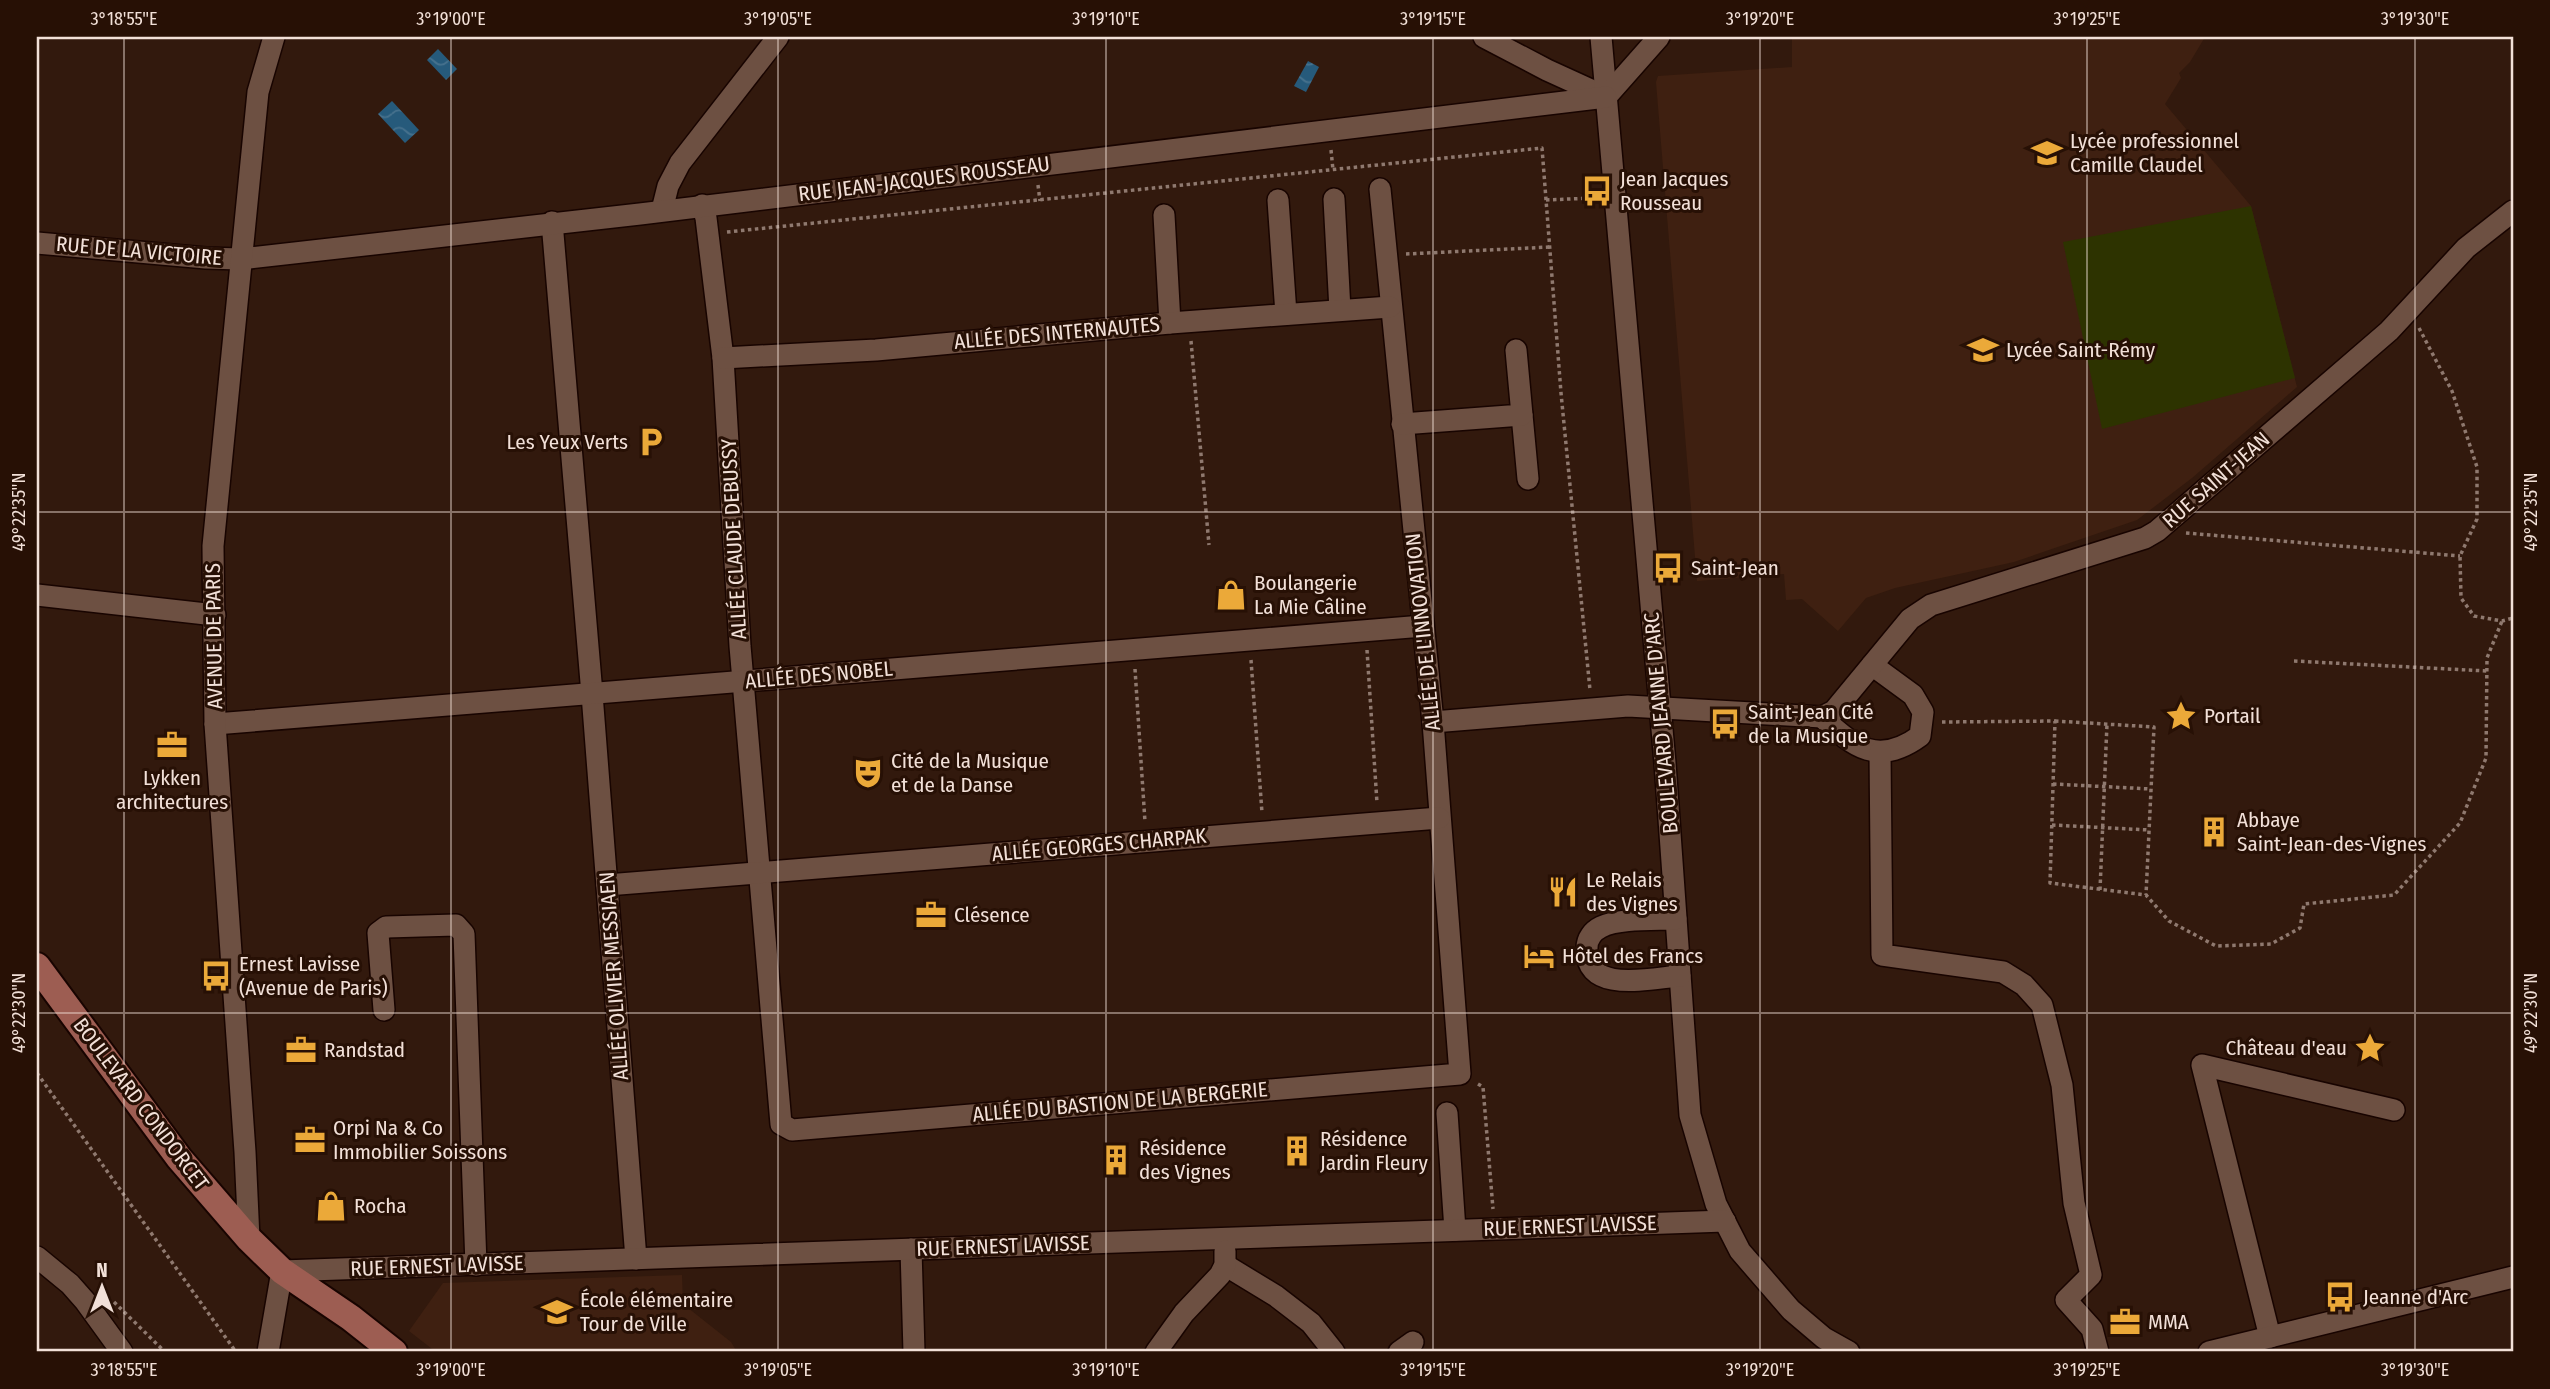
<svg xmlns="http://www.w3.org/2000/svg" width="2550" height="1389" viewBox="0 0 2550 1389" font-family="'Fira Sans Condensed',sans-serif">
  <defs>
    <pattern id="water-waves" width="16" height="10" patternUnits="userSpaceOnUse" patternTransform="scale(1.75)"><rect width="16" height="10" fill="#265a7b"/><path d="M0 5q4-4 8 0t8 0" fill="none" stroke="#46718d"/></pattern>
  </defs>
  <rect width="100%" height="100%" fill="#32190d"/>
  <g fill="#3f2011">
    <polygon points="1792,37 2205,37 2190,62 2179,73 2181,78 2165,104 2251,206 2297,387 2192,478 2137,520 2014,562 1895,588 1866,598 1838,631 1802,599 1786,600 1784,574 1697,581 1656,82 1658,76 1792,67"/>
    <polygon points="682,1275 683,1304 731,1342 737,1352 436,1352 409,1331 443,1283"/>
  </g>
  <polygon fill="#2d3300" points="2251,206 2295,378 2102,429 2063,242"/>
  <g fill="url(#water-waves)">
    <polygon points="438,49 457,69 446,80 427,60"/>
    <polygon points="1308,61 1319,67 1306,92 1294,86"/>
    <polygon points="392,101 419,130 405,143 378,114"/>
  </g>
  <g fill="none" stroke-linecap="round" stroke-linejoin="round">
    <g stroke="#180400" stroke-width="24">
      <g id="minor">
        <polyline points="1484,37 1547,70 1604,96"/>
        <polyline points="1601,37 1665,763 1690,1115 1716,1204 1740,1251 1791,1310 1824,1338 1849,1352"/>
        <polyline points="1606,97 1659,37"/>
        <polyline points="1334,199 1340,310"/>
        <polyline points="1278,200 1286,314"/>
        <polyline points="702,205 706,218 723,358 740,646 781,1124 792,1130 1460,1074 1433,722 1380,189"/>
        <polyline points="662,210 668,186 680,163 778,37"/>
        <polyline points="1164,215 1170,323"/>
        <polyline points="552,222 592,694 636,1259"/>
        <polyline points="37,243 206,258 241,259 640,214 1606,97"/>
        <polyline points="723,358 876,350 1170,323 1390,307"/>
        <polyline points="1522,415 1528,479"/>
        <polyline points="1402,424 1522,415 1516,350"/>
        <polyline points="37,595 215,615"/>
        <path d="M 1822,717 C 1854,748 1879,766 1920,736 L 1923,712 L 1913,695 L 1872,665"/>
        <polyline points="1433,722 1628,706 1822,717 1834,711 1910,619 1931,605 2145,538 2157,531 2389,331 2466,248 2513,211"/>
        <polyline points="215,724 1423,626"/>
        <polyline points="1880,752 1882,955 2003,972 2024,985 2042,1005 2062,1085 2074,1203 2091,1275 2066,1300 2092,1329 2098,1352"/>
        <polyline points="607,885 1439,818"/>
        <path d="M 1676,919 C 1655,920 1619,918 1601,927 C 1593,931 1587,938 1587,948 C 1584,995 1652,978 1680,976"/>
        <polyline points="384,1010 378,933 386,927 456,925 464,934 476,1265"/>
        <polyline points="1447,1113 1455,1230"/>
        <polyline points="249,1239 245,1152 215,724 213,546 258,92 274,37"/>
        <polyline points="911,1249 914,1352"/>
        <polyline points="37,1257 70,1284 85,1301 122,1352"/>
        <polyline points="1225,1265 1276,1296 1311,1323 1334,1352"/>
        <polyline points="2270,1337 2202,1065 2394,1110"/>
        <polyline points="268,1352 282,1271 1725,1221"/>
        <polyline points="1156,1352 1184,1313 1220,1275 1225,1265 1225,1251"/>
        <polyline points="1399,1352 1413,1342"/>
        <polyline points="2209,1352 2513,1277"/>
      </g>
    </g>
    <g stroke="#180400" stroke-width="30">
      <polyline id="major" points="37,966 179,1158 249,1239 282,1271 351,1318 394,1352"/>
    </g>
    <g stroke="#8f796f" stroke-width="3.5" stroke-dasharray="3.5 3.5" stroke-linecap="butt">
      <polyline points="1331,150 1333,170"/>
      <polyline points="1038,185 1040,201"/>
      <polyline points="1546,200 1593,198"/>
      <polyline points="727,232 1542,148 1561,393 1590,690"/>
      <polyline points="1406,254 1550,247"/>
      <polyline points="2419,328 2452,391 2477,467 2477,519 2460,556 2461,598 2474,616 2502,621 2513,618"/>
      <polyline points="1191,341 1209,545"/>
      <polyline points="2186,533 2460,556"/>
      <polyline points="1367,650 1377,803"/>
      <polyline points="1251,660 1262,813"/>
      <polyline points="2294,661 2487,671"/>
      <polyline points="1135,669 1145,822"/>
      <polyline points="2055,721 2154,727 2146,895"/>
      <polyline points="1942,722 2055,721 2050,883 2146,895 2169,921 2216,946 2271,944 2300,928 2304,904 2394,895 2460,823 2486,758 2487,658 2502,621"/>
      <polyline points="2053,784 2151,789"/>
      <polyline points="2052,825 2149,830"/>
      <polyline points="2100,890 2107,724"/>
      <polyline points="37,1073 236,1352"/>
      <polyline points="1478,1084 1483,1087 1493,1209"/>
      <polyline points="114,1302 165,1352"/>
    </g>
    <use href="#minor" stroke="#6d5042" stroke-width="21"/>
    <use href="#major" stroke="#9d5d52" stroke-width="26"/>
  </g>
  <path fill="none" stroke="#f2e0d8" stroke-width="2" stroke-opacity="0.45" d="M 124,37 L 124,1352M 451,37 L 451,1352M 778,37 L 778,1352M 1106,37 L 1106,1352M 1433,37 L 1433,1352M 1760,37 L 1760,1352M 2087,37 L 2087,1352M 2415,37 L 2415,1352M 37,512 L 2513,512M 37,1013 L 2513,1013"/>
  <defs>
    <g id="school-bare" transform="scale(2.415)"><path d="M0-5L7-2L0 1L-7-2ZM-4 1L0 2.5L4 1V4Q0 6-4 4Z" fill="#eba939" stroke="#271005" stroke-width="2.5" paint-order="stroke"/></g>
    <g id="bus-bare" transform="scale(2.415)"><path d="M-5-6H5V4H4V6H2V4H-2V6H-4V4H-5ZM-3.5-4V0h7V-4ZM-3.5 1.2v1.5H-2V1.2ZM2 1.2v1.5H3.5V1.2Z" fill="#eba939" stroke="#271005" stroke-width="2.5" paint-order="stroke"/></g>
    <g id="parking-bare" transform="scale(2.415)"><path d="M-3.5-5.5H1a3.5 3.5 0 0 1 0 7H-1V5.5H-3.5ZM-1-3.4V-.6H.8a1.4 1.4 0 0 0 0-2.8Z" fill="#eba939" stroke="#271005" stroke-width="2.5" paint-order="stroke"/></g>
    <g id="shop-bare" transform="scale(2.415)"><path d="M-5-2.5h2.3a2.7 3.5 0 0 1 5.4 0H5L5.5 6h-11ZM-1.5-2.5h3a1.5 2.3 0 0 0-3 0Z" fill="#eba939" stroke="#271005" stroke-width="2.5" paint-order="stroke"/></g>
    <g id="sight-bare" transform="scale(2.415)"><path d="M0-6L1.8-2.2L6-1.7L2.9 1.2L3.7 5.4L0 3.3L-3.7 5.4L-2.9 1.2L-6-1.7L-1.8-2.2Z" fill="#eba939" stroke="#271005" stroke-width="2.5" paint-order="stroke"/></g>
    <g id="office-bare" transform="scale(2.415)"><path d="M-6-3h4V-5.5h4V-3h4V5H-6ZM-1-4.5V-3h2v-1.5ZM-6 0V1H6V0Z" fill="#eba939" stroke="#271005" stroke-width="2.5" paint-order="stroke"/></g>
    <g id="theatre-bare" transform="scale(2.415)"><path d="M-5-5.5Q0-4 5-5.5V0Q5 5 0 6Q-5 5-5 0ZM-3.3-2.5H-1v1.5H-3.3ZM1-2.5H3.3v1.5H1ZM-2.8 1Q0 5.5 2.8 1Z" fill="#eba939" stroke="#271005" stroke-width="2.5" paint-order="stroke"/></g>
    <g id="building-bare" transform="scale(2.415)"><path d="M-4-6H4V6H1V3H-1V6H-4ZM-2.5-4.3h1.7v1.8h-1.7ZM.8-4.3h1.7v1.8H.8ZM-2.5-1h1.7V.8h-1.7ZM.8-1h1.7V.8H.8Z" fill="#eba939" stroke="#271005" stroke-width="2.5" paint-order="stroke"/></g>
    <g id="restaurant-bare" transform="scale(2.415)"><path d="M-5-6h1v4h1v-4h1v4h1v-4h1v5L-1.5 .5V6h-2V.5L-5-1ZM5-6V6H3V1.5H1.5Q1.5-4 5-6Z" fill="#eba939" stroke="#271005" stroke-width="2.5" paint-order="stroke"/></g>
    <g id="hotel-bare" transform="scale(2.415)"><path d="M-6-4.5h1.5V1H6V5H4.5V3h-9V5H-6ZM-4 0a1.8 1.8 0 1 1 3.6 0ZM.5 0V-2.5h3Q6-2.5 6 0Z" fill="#eba939" stroke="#271005" stroke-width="2.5" paint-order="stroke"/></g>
  </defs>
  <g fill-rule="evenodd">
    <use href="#school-bare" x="2047" y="153"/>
    <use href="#bus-bare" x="1597" y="191"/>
    <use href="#school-bare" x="1983" y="350"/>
    <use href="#parking-bare" x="651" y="442"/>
    <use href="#bus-bare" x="1668" y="568"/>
    <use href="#shop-bare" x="1231" y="595"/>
    <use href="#sight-bare" x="2181" y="716"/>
    <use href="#bus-bare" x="1725" y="724"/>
    <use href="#office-bare" x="172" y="745"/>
    <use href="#theatre-bare" x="868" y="773"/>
    <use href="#building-bare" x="2214" y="832"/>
    <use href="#restaurant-bare" x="1563" y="892"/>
    <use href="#office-bare" x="931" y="915"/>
    <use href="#hotel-bare" x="1539" y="956"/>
    <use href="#bus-bare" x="216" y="976"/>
    <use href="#sight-bare" x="2370" y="1048"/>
    <use href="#office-bare" x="301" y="1050"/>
    <use href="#office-bare" x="310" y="1140"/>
    <use href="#building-bare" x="1297" y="1151"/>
    <use href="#building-bare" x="1116" y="1160"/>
    <use href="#shop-bare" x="331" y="1206"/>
    <use href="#bus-bare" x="2340" y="1297"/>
    <use href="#school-bare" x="557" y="1312"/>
    <use href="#office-bare" x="2125" y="1322"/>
  </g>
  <g text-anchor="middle" stroke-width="6" stroke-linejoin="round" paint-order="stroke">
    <g font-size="21" fill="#f2e0d8" stroke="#271005" text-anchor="start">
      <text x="2070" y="148">Lycée professionnel<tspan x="2070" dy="24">Camille Claudel</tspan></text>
      <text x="1620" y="186">Jean Jacques<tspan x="1620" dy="24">Rousseau</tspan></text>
      <text x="2006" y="357">Lycée Saint-Rémy</text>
      <text x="628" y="449" text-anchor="end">Les Yeux Verts</text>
      <text x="1691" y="575">Saint-Jean</text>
      <text x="1254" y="590">Boulangerie<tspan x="1254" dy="24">La Mie Câline</tspan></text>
      <text x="1748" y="719">Saint-Jean Cité<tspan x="1748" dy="24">de la Musique</tspan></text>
      <text x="2204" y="723">Portail</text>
      <text x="891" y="768">Cité de la Musique<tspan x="891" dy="24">et de la Danse</tspan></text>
      <text x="172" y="785" text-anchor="middle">Lykken<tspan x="172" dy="24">architectures</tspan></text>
      <text x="2237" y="827">Abbaye<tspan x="2237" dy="24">Saint-Jean-des-Vignes</tspan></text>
      <text x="1586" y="887">Le Relais<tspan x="1586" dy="24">des Vignes</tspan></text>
      <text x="954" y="922">Clésence</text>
      <text x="1562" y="963">Hôtel des Francs</text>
      <text x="239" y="971">Ernest Lavisse<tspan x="239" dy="24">(Avenue de Paris)</tspan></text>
      <text x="2347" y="1055" text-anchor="end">Château d'eau</text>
      <text x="324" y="1057">Randstad</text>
      <text x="333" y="1135">Orpi Na &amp; Co<tspan x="333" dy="24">Immobilier Soissons</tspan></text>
      <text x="1320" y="1146">Résidence<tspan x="1320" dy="24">Jardin Fleury</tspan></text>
      <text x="1139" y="1155">Résidence<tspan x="1139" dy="24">des Vignes</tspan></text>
      <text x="354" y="1213">Rocha</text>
      <text x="2363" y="1304">Jeanne d'Arc</text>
      <text x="580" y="1307">École élémentaire<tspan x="580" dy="24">Tour de Ville</tspan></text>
      <text x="2148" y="1329">MMA</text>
    </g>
    <g font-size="21" fill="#f2e0d8" stroke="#271005">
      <text transform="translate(924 179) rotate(-7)" y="7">RUE JEAN-JACQUES ROUSSEAU</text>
      <text transform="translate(139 251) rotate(5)" y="7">RUE DE LA VICTOIRE</text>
      <text transform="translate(1057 333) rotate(-5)" y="7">ALLÉE DES INTERNAUTES</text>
      <text transform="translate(2216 480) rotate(-41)" y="7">RUE SAINT-JEAN</text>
      <text transform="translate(734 539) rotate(-93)" y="7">ALLÉE CLAUDE DEBUSSY</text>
      <text transform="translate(1423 632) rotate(-96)" y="7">ALLÉE DE L'INNOVATION</text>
      <text transform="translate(214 636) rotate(-91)" y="7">AVENUE DE PARIS</text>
      <text transform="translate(819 675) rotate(-5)" y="7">ALLÉE DES NOBEL</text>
      <text transform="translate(1661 723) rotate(-95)" y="7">BOULEVARD JEANNE D'ARC</text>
      <text transform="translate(1099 845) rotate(-5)" y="7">ALLÉE GEORGES CHARPAK</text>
      <text transform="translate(614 976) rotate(-94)" y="7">ALLÉE OLIVIER MESSIAEN</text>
      <text transform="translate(1120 1102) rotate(-5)" y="7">ALLÉE DU BASTION DE LA BERGERIE</text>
      <text transform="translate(141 1104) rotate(53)" y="7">BOULEVARD CONDORCET</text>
      <text transform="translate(1570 1226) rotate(-2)" y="7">RUE ERNEST LAVISSE</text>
      <text transform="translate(1003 1246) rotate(-2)" y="7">RUE ERNEST LAVISSE</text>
      <text transform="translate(437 1266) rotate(-2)" y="7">RUE ERNEST LAVISSE</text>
    </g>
  </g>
  <rect width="2550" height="1389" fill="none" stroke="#271005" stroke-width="77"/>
  <g transform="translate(102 1287)" stroke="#271005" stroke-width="5" paint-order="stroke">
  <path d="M0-5L12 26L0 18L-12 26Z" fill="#f2e0d8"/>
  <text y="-10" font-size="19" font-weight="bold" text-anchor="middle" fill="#f2e0d8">N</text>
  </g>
  <rect x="38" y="38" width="2474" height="1312" fill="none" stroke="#f2e0d8" stroke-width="2.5"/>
  <g font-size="18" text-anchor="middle" fill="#f2e0d8">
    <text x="124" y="25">3°18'55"E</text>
    <text x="451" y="25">3°19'00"E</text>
    <text x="778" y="25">3°19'05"E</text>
    <text x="1106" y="25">3°19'10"E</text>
    <text x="1433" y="25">3°19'15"E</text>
    <text x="1760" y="25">3°19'20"E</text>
    <text x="2087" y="25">3°19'25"E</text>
    <text x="2415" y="25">3°19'30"E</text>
    <text transform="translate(19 512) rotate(-90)" y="6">49°22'35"N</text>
    <text transform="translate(2531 512) rotate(-90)" y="6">49°22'35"N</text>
    <text transform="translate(19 1013) rotate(-90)" y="6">49°22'30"N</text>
    <text transform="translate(2531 1013) rotate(-90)" y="6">49°22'30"N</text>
    <text x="124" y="1376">3°18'55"E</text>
    <text x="451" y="1376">3°19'00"E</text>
    <text x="778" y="1376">3°19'05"E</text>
    <text x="1106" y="1376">3°19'10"E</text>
    <text x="1433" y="1376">3°19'15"E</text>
    <text x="1760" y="1376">3°19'20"E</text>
    <text x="2087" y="1376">3°19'25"E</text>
    <text x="2415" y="1376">3°19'30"E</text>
  </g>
</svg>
